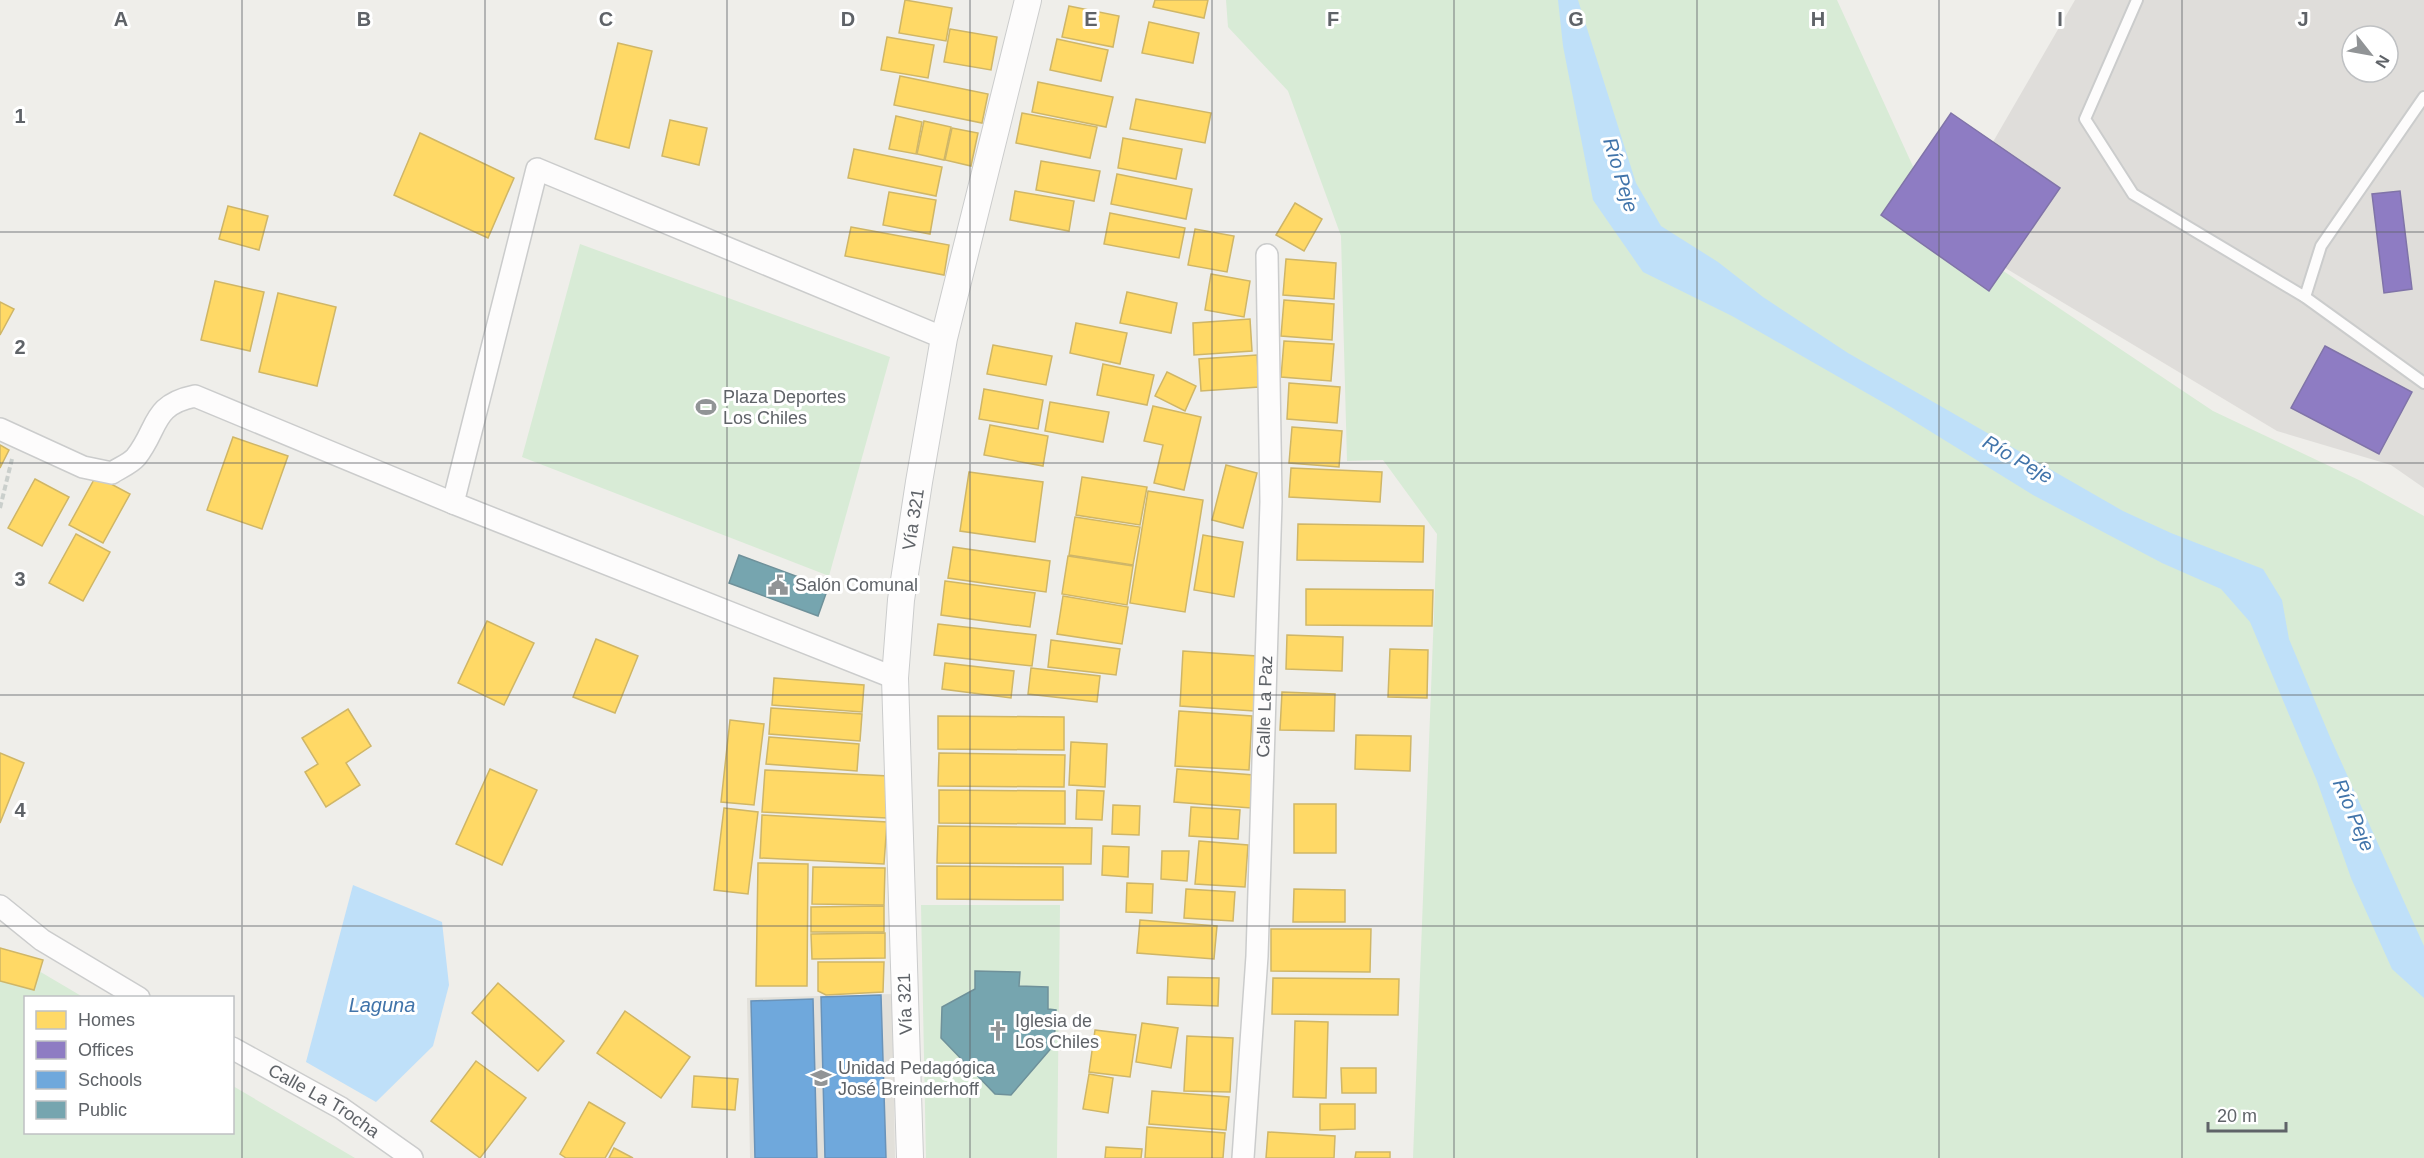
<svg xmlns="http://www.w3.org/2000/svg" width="2424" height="1158" viewBox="0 0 2424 1158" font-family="Helvetica,sans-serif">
  <rect width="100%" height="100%" fill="#efeeea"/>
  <path fill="#dfddda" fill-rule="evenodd" d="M 2075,0 L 2424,0 L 2424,488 L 2391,465 L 2277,431 L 1942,230 ZM 2352,36 L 2388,36 L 2388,72 L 2352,72 Z"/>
  <polygon fill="#e2e0da" points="892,994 895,1158 750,1158 747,998"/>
  <g fill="#d8ebd6">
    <polygon points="1226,0 1837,0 1942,230 2213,411 2361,481 2424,516 2424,1158 1413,1158 1437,534 1383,460 1347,461 1341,236 1288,91 1228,27"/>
    <polygon points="580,244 890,357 829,576 522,457"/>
    <polygon points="921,905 1060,905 1057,1158 926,1158"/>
    <polygon points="0,948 83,997 26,998 26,1132 232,1132 233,1086 355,1158 0,1158"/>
  </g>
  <g fill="#bfe0f9">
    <polygon points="1558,0 1578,0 1636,183 1661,226 1718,262 1763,297 1848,353 2123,511 2171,533 2263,569 2282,600 2289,639 2330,737 2424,946 2424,998 2392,969 2351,878 2317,781 2250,622 2221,589 2162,563 2033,495 1891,407 1732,316 1643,272 1593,200 1563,46"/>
    <polygon points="353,885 442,922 449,985 433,1046 376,1102 306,1062"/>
  </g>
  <g fill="#ffd966" stroke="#cfb667" stroke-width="1.5">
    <polygon points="905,0 952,8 946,41 899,33"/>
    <polygon points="1155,0 1208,0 1204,18 1153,7"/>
    <polygon points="1069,6 1119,16 1113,47 1062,37"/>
    <polygon points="1149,22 1199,33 1193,63 1142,53"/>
    <polygon points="950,29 997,37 991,70 944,62"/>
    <polygon points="887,37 934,45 928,78 881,70"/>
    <polygon points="1057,39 1108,50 1101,81 1050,70"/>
    <polygon points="618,43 652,51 629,148 595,139"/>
    <polygon points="900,76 988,94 982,123 894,105"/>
    <polygon points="1038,82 1113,97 1106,127 1032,112"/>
    <polygon points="1136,99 1211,113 1205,143 1130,129"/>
    <polygon points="1022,113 1097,127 1090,158 1016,143"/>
    <polygon points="896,116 922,122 916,154 889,149"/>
    <polygon points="670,120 707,128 699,165 662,156"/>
    <polygon points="924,121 951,127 944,160 917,154"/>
    <polygon points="952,128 978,133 971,166 945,160"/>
    <polygon points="420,133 514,178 488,238 394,195"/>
    <polygon points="1123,138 1182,149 1176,179 1118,168"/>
    <polygon points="854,149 942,167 936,196 848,178"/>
    <polygon points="1041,161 1100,171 1094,201 1036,190"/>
    <polygon points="1117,174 1192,189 1186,219 1111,204"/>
    <polygon points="1015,191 1074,201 1069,231 1010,220"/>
    <polygon points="889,192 936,200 930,234 883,225"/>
    <polygon points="1295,203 1322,219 1304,251 1276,235"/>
    <polygon points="228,206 268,216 259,250 219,239"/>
    <polygon points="1110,213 1185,228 1179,258 1104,244"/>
    <polygon points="851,227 949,245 944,275 845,256"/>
    <polygon points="1195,229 1234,236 1227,272 1188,265"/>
    <polygon points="1286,259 1336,263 1334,299 1283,295"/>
    <polygon points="1211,274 1250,281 1244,317 1205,310"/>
    <polygon points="215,281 264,292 250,351 201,340"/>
    <polygon points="1127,292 1177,303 1171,333 1120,323"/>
    <polygon points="278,293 336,307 317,386 259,372"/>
    <polygon points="1284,300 1334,304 1332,340 1281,336"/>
    <polygon points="0,302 14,309 0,335"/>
    <polygon points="1250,319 1252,351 1194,355 1193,323"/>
    <polygon points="1076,323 1127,333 1120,364 1070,353"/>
    <polygon points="1284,341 1334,344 1331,381 1281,377"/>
    <polygon points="993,345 1052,356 1046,385 987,374"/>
    <polygon points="1257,355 1259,387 1201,391 1199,359"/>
    <polygon points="1103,364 1154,375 1147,405 1097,395"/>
    <polygon points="1167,372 1196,386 1185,411 1155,396"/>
    <polygon points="1289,383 1340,387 1337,423 1287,419"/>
    <polygon points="984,389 1043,400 1038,429 979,419"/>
    <polygon points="1050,402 1109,412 1103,442 1045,431"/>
    <polygon points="1153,406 1201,417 1184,490 1154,483 1163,445 1144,441"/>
    <polygon points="990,425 1048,436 1043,466 984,455"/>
    <polygon points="1292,427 1342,431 1339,467 1289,463"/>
    <polygon points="233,437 288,456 262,529 207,510"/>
    <polygon points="0,445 9,450 0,468"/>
    <polygon points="1226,465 1257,473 1243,528 1212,520"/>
    <polygon points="1291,468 1382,472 1380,502 1289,497"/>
    <polygon points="969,472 1043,482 1035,542 960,531"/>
    <polygon points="96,476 130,494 103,543 69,525"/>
    <polygon points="1082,477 1147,487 1140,525 1076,515"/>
    <polygon points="35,479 69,497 42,546 8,528"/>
    <polygon points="1148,491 1203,500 1185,612 1130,603"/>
    <polygon points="1075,517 1140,527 1133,565 1069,555"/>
    <polygon points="1298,524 1424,526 1423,562 1297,560"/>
    <polygon points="76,534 110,552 83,601 49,583"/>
    <polygon points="1203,535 1243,542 1234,597 1194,590"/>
    <polygon points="953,547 1050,561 1046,592 948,578"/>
    <polygon points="1068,556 1133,566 1127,605 1062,594"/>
    <polygon points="945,581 1035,593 1030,627 941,615"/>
    <polygon points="1306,589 1433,590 1432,626 1306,625"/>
    <polygon points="1063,596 1128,607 1122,644 1057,634"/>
    <polygon points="487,621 534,643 504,705 458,683"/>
    <polygon points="938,624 1036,635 1032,666 934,655"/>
    <polygon points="1287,635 1343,637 1342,671 1286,669"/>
    <polygon points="596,639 638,656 615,713 573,697"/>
    <polygon points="1051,640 1120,649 1116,675 1048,667"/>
    <polygon points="1390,649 1428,650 1427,698 1388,697"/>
    <polygon points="1183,651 1257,656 1254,711 1180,706"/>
    <polygon points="945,663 1014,671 1011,698 942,689"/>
    <polygon points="1031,668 1100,676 1097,702 1028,694"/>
    <polygon points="774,678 864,685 862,712 772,705"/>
    <polygon points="1282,692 1335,694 1334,731 1280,730"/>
    <polygon points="771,708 862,714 860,741 769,734"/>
    <polygon points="348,709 371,746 346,763 360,785 326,807 305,772 318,764 302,738"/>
    <polygon points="1179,711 1252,716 1249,770 1175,766"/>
    <polygon points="938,716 1064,717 1064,750 938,749"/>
    <polygon points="730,720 764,724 754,805 721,802"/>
    <polygon points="1356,735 1411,736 1410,771 1355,769"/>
    <polygon points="769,737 859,744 857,771 766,764"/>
    <polygon points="1071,742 1107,744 1105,787 1069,785"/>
    <polygon points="0,753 24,763 0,823"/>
    <polygon points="939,753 1065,755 1064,787 938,786"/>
    <polygon points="490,769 537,790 502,865 456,844"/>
    <polygon points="1177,769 1254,775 1251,808 1174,802"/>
    <polygon points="765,770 889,776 887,818 762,812"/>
    <polygon points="939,790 1065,791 1065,824 939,823"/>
    <polygon points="1077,790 1104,791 1102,820 1076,819"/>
    <rect x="1294" y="804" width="42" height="49"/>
    <polygon points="1113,805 1140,806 1139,835 1112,834"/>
    <polygon points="1191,807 1240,810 1238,839 1189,836"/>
    <polygon points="724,808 758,812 748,894 714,890"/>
    <polygon points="762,815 887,822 884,864 760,858"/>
    <polygon points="938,826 1092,828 1091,864 937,863"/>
    <polygon points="1199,841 1248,845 1245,887 1195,884"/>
    <polygon points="1103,846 1129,847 1128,877 1102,875"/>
    <polygon points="1162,851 1189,851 1187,881 1161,879"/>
    <polygon points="758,863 808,864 807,986 756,986"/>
    <polygon points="937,866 1063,867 1063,900 937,899"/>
    <polygon points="813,867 885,868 884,905 812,904"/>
    <polygon points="1127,883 1153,884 1152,913 1126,912"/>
    <polygon points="1186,889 1235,892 1233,921 1184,918"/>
    <polygon points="1294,889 1345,890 1345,922 1293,922"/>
    <polygon points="884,906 884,932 811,932 811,907"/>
    <polygon points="1140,920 1217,926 1214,959 1137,953"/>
    <polygon points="1271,929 1371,929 1370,972 1271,971"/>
    <polygon points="885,933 885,958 812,959 811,934"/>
    <polygon points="0,948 43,960 34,990 0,981"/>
    <polygon points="818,962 884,962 883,992 826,995 818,991"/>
    <polygon points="1168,977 1219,978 1218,1006 1167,1004"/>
    <polygon points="1273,978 1399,979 1398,1015 1272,1014"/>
    <polygon points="498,983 564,1041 538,1071 472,1013"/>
    <polygon points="625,1011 690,1057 661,1098 597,1053"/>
    <polygon points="1295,1021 1328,1022 1326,1098 1293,1097"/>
    <polygon points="1142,1023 1178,1028 1171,1068 1136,1062"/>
    <polygon points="1095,1030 1136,1035 1130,1077 1089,1072"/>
    <polygon points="1187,1036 1233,1038 1230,1092 1184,1091"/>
    <polygon points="476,1061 526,1098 480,1158 431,1121"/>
    <polygon points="1341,1068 1376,1068 1376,1093 1342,1093"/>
    <polygon points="1089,1074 1113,1078 1108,1113 1083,1109"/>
    <polygon points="694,1076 738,1079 735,1110 692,1107"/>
    <polygon points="1152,1091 1229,1097 1226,1130 1149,1124"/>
    <polygon points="589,1102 625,1123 605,1158 566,1158 560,1154"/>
    <polygon points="1320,1104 1355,1104 1355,1129 1320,1130"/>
    <polygon points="1147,1127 1225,1133 1223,1158 1145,1158"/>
    <polygon points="1268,1132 1335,1136 1334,1158 1266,1158"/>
    <polygon points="1106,1147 1142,1149 1141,1158 1105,1158"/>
    <polygon points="614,1148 633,1158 609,1158"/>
    <polygon points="1356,1152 1390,1152 1390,1158 1355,1158"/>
  </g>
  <g fill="#8e7cc3" stroke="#8074a8" stroke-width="1.5">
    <polygon points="1951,113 2060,188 1989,291 1881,215"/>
    <polygon points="2400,191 2412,289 2384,293 2372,194"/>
    <polygon points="2325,346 2412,392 2379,454 2291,408"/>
  </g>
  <g fill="#6fa8dc" stroke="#6a93b9" stroke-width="1.5">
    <polygon points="881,995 886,1158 825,1158 821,997"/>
    <polygon points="813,999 817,1158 755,1158 751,1001"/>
  </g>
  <g fill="#76a5af" stroke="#6f919a" stroke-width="1.5">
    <polygon points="739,555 828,588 818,616 729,583"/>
    <polygon points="975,971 1020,972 1019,986 1048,987 1048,1009 1056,1010 1054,1045 1011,1095 995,1094 941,1038 942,1007 975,989"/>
  </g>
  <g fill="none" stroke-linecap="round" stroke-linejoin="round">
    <g stroke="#cbcccc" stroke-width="14">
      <g id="service">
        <polyline points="2137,0 2085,119 2133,194 2305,297 2424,383"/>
        <polyline points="2305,297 2321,246 2424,97"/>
      </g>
    </g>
    <g stroke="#cbcccc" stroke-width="24">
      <g id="minor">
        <path d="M 0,429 L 83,467 L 112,473 C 119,468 130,464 136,457 C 159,428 151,405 195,396 L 453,503"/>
        <polyline points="895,678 453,503 537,169 944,338"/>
        <polyline points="0,906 42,940 139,998"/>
        <path id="s1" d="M 232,1048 L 341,1108 L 412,1158"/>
        <path id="s2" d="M 1243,1158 L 1257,956 L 1271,502 L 1267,255"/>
      </g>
    </g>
    <g stroke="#cbcccc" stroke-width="28">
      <g id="tertiary">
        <path id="s3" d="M 910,1158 L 895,678 L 901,600 L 919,482 L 944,338 L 1028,0"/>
      </g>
    </g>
    <polyline stroke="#cacfcc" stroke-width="4" stroke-dasharray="6 3" stroke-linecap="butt" points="0,508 12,459"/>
    <use href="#service" stroke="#fdfcfc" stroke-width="10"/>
    <use href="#minor" stroke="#fdfcfc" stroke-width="21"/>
    <use href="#tertiary" stroke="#fdfcfc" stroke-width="26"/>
  </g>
  <path fill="none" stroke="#5f6368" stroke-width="1.5" stroke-opacity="0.55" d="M 242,0 L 242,1158M 485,0 L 485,1158M 727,0 L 727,1158M 970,0 L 970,1158M 1212,0 L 1212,1158M 1454,0 L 1454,1158M 1697,0 L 1697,1158M 1939,0 L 1939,1158M 2182,0 L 2182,1158M 0,232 L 2424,232M 0,463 L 2424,463M 0,695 L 2424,695M 0,926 L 2424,926"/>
  <defs>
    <g id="stadium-bare" transform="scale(1.62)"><path d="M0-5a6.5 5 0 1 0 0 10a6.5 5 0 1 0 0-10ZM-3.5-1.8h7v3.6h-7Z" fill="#919496" stroke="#fff" stroke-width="2.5" paint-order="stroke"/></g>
    <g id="civic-bare" transform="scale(1.62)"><path d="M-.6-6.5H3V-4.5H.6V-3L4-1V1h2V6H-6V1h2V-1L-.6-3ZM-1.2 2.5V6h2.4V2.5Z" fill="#919496" stroke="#fff" stroke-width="2.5" paint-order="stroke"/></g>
    <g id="church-bare" transform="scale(1.62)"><path d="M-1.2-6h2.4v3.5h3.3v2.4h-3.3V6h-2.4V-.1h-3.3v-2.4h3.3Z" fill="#919496" stroke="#fff" stroke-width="2.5" paint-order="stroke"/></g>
    <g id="school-bare" transform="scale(1.62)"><path d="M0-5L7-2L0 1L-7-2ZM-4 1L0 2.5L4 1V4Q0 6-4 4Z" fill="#919496" stroke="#fff" stroke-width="2.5" paint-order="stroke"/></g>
  </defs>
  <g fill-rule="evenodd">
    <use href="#stadium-bare" x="706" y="407"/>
    <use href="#civic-bare" x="778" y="585"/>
    <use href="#church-bare" x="998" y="1031"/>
    <use href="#school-bare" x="821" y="1078"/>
  </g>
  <g text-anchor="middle" stroke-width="6" stroke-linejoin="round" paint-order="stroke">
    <g font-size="18" fill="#5f6368" stroke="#fff" text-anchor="start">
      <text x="723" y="403">Plaza Deportes<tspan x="723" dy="21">Los Chiles</tspan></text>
      <text x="795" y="591">Salón Comunal</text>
      <text x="1015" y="1027">Iglesia de<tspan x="1015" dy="21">Los Chiles</tspan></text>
      <text x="838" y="1074">Unidad Pedagógica<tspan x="838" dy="21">José Breinderhoff</tspan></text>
    </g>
    <g font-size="18" fill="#5f6368" stroke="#fff">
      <text dy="6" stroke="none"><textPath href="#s3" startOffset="640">Vía 321</textPath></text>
      <text dy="6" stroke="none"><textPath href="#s2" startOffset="452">Calle La Paz</textPath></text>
      <text transform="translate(905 1004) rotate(-92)" y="6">Vía 321</text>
      <text dy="6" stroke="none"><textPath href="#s1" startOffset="106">Calle La Trocha</textPath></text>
    </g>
    <g font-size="20" font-style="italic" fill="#4174aa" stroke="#fff">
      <text transform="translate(1621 175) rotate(73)" y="7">Río Peje</text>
      <text transform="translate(2018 459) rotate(30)" y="7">Río Peje</text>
      <text transform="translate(2354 815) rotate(67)" y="7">Río Peje</text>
      <text x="382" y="1012">Laguna</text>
    </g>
  </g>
  <g font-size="20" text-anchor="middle" font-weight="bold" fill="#5f6368" stroke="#fff" stroke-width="6" stroke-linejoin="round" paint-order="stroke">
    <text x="121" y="26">A</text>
    <text x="364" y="26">B</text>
    <text x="606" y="26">C</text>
    <text x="848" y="26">D</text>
    <text x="1091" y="26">E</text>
    <text x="1333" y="26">F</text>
    <text x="1576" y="26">G</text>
    <text x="1818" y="26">H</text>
    <text x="2060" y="26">I</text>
    <text x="2303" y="26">J</text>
    <text x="20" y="123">1</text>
    <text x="20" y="354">2</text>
    <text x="20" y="586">3</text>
    <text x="20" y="817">4</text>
  </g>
  <rect x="24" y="996" width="210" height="138" fill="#ffffff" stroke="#bfc1c3" stroke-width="1.5"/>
  <rect x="36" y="1011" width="30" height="18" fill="#ffd966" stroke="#bfc1c3" stroke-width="1.5"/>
  <text x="78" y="1026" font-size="18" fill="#5f6368">Homes</text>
  <rect x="36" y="1041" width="30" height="18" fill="#8e7cc3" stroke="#bfc1c3" stroke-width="1.5"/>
  <text x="78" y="1056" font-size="18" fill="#5f6368">Offices</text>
  <rect x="36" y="1071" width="30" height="18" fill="#6fa8dc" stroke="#bfc1c3" stroke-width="1.5"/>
  <text x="78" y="1086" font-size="18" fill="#5f6368">Schools</text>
  <rect x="36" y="1101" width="30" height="18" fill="#76a5af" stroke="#bfc1c3" stroke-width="1.5"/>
  <text x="78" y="1116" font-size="18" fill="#5f6368">Public</text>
  <g transform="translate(2370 54) rotate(121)"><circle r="28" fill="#ffffff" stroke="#bfc1c3" stroke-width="1.5"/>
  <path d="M0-4.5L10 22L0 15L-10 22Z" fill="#919496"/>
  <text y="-9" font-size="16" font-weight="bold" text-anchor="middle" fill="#5f6368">N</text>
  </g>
  <path d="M2208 1122v9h78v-9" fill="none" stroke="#5f6368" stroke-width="3"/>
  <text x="2217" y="1122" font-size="18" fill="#5f6368" stroke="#ffffff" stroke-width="4.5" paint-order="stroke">20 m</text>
</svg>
